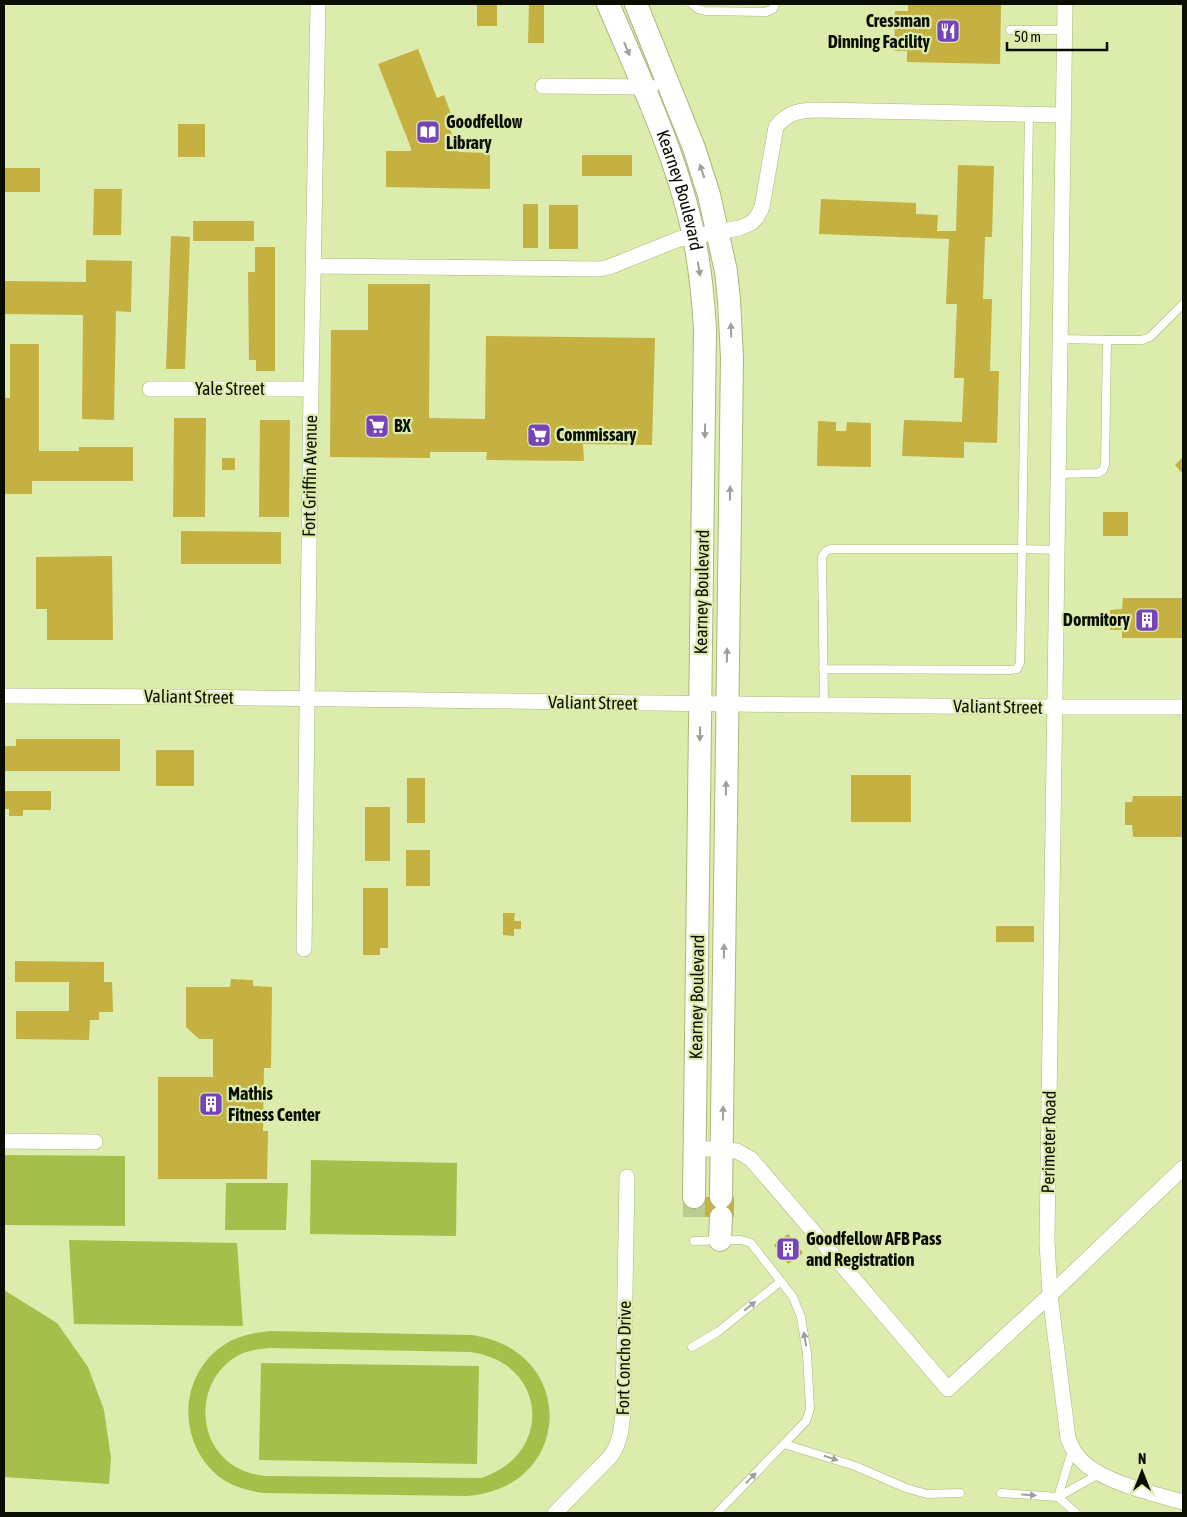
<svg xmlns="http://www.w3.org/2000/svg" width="1187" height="1517" viewBox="0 0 1187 1517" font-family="'Asap Condensed',sans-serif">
  <rect width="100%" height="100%" fill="#dbecac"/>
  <g fill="#a6bf4a" fill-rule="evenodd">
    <polygon points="4,1155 125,1156 125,1226 4,1225"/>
    <polygon points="311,1160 457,1163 456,1236 310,1234"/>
    <polygon points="226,1183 288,1183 286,1230 225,1230"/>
    <polygon points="69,1240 237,1243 243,1326 74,1324"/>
    <polygon points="4,1290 57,1323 88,1367 104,1410 111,1458 109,1484 4,1477"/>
    <path d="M 270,1331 L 471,1335 C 578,1349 575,1488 467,1496 L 263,1493 C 250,1491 238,1488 227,1482 C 180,1453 175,1385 217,1350 C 232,1337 250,1333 270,1331 ZM 270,1348 L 470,1352 C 547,1362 555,1454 481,1478 L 265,1476 C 249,1474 235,1469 224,1458 C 193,1427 202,1373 241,1354 C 250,1350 260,1349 270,1348 Z"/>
    <polygon points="261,1363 479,1366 477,1464 259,1460"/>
  </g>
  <g fill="#c4b142">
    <rect x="477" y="4" width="20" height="22"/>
    <polygon points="529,4 544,4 544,43 528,43"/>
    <polygon points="908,4 1001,4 1000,64 907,62 907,51 894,51 895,11 908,11"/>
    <polygon points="418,49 437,98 444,95 451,114 445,116 459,152 490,153 490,189 386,187 386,151 411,151 411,148 378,64"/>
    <rect x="178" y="124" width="27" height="33"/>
    <rect x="582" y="155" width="50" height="21"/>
    <polygon points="958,165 994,166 992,237 985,237 983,299 992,299 990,371 999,371 997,443 964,442 964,458 902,456 904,420 962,422 964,378 954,378 957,304 946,304 949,239 819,234 821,199 916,203 916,214 938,215 937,231 956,231"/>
    <rect x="4" y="168" width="36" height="24"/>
    <polygon points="94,189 122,189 121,235 93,235"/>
    <rect x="523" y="204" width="15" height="44"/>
    <rect x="549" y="205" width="29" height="44"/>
    <rect x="193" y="221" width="61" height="20"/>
    <polygon points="171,236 190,237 185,369 166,369"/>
    <polygon points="255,247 275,247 275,371 256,371 256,360 249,360 248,272 255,272"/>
    <polygon points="86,260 132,261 131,312 116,311 114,420 82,419 83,315 4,314 4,281 86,282"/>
    <polygon points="368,284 430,284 429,418 485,419 486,336 655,338 652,445 583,444 584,461 486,460 487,452 430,452 430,458 330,457 331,330 368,330"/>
    <polygon points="10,344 39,344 39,451 79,451 79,447 133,447 133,481 32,481 32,494 4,494 5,398 10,398"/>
    <polygon points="174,418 206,418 205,517 173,517"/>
    <polygon points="260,420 290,420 289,517 259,517"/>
    <polygon points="818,421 836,422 836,431 846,431 847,422 871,423 871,467 817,466"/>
    <polygon points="1183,457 1183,474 1175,465"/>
    <rect x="222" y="458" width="13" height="12"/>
    <rect x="1103" y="512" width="25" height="24"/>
    <polygon points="181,531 281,532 281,564 181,564"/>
    <polygon points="112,556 113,640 47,640 47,609 36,609 36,557"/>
    <polygon points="1123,598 1183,598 1183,638 1122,638 1122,630 1110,630 1110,610 1122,609"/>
    <polygon points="16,739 120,739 120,771 4,771 4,746 16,746"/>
    <rect x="156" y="750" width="38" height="36"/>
    <rect x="851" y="775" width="60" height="47"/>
    <rect x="407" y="778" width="18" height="45"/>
    <polygon points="4,791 51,791 51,810 23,810 23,816 9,816 9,809 4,809"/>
    <polygon points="1133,796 1183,796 1183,837 1133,837 1132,825 1125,825 1125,802 1132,802"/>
    <rect x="365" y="807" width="25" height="54"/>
    <rect x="406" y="850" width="24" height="36"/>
    <polygon points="363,888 388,888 388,948 380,948 380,955 363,955"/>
    <polygon points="503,913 515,913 514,921 521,921 521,929 514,929 514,936 503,935"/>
    <rect x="996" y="926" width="38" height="16"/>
    <polygon points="15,961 104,962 104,982 112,982 113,1012 99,1012 99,1020 90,1020 89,1040 16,1039 16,1011 69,1011 69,982 15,982"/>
    <polygon points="231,979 253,980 253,986 272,987 271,1068 264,1068 263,1131 268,1131 267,1179 158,1179 158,1077 213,1077 213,1039 199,1039 186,1027 186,987 230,987"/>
    <rect x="688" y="1197" width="46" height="20"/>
    <polygon points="788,1234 803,1253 788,1264 774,1245"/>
  </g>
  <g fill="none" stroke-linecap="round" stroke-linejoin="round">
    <polyline stroke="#bccb92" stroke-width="22" stroke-dasharray="22 11" stroke-linecap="butt" points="694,1217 694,1197"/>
    <g stroke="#a8b87b" stroke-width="9">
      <g id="lane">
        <polyline points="692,4 698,9 705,11 766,12 773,9 775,4"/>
        <polyline points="1010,30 1065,30"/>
        <polyline points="1029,114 1022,549 1057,550"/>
        <polyline points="1107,340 1142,340 1150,337 1183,304"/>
        <polyline points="1058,474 1098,473 1103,470 1105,464 1107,340 1060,339"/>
        <path d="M 823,669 L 1010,670 L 1017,669 L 1020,663 L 1022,549 L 831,549 L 826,551 L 822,557 C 823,606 823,656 824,705"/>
        <polyline points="694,1241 741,1240 751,1243 793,1297 801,1317 807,1354 810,1409 806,1421 717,1513"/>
        <polyline points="692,1347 719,1331 781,1281"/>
        <polyline points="784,1444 855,1466 906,1488 927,1494 960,1493"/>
        <polyline points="1001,1493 1058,1497 1099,1474"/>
        <polyline points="1058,1497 1072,1451"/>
        <polyline points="1058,1497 1076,1513"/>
      </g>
    </g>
    <g stroke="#a8b87b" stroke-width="16">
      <g id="street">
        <path d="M 1065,4 L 1047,1242 L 1050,1295 L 1068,1438 C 1071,1447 1075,1454 1082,1461 C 1103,1482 1154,1494 1183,1502"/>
        <polyline points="543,86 651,87"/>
        <path d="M 313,266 L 599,269 L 609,267 L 679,239 L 740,228 L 751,223 L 757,217 L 762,207 L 776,127 C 787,112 801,110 819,110 L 1063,115"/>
        <polyline points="150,389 311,389"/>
        <path d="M 4,696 C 397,697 790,708 1183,707"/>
        <polyline points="304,949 311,389 318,4"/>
        <polyline points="4,1141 95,1142"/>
        <polyline points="695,1148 737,1151 751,1159 948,1389 1050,1295 1183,1168"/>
        <path d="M 555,1513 L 610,1457 C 621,1442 622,1426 623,1408 L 627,1177"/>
      </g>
    </g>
    <g stroke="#a8b87b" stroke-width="24">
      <g id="secondary">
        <path id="s1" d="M 608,4 C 640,79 677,156 694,237 C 700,267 703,297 705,328 L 694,1197"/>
        <polyline points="636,4 694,148 709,195 726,271 729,300 732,358 721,1197"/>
        <polyline points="720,1240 721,1217"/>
      </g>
    </g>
    <use href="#lane" stroke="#fff" stroke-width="8"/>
    <use href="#street" stroke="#fff" stroke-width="15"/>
    <use href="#secondary" stroke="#fff" stroke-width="22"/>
  </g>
  <defs><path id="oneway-solid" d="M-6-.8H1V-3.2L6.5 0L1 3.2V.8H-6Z" transform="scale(1.25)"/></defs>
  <g fill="#9d9f99">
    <use href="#oneway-solid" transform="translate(627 49) rotate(67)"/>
    <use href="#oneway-solid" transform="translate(702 171) rotate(-108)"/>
    <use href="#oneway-solid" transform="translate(699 269) rotate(81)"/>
    <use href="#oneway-solid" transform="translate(731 330) rotate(-92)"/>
    <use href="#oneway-solid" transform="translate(705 431) rotate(91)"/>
    <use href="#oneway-solid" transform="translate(730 493) rotate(-89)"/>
    <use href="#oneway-solid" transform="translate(727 655) rotate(-89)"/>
    <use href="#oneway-solid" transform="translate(700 734) rotate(91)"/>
    <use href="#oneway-solid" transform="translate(726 788) rotate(-89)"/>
    <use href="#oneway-solid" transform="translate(724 951) rotate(-89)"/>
    <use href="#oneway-solid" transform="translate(723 1113) rotate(-89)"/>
    <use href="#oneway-solid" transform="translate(750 1306) rotate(-39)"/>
    <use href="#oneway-solid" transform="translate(805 1339) rotate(-99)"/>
    <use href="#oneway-solid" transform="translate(831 1458) rotate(17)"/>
    <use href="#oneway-solid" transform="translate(751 1478) rotate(-46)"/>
    <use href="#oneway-solid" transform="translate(1029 1495) rotate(3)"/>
  </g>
  <defs>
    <g id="restaurant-square" transform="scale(1.25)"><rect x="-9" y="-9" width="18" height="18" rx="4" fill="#7743ba" stroke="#dbecac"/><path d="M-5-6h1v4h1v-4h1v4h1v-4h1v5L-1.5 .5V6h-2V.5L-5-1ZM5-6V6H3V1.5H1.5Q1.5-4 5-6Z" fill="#fff"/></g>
    <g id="library-square" transform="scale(1.25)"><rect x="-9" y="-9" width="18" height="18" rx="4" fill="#7743ba" stroke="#dbecac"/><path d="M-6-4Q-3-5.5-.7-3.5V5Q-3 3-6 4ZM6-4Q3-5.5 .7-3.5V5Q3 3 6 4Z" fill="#fff"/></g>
    <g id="supermarket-square" transform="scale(1.25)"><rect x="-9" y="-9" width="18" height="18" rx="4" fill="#7743ba" stroke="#dbecac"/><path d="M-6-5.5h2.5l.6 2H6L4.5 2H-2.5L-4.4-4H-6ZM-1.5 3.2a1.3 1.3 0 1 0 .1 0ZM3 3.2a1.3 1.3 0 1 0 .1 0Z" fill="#fff"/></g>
    <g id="building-square" transform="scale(1.25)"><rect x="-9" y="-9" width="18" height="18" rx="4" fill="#7743ba" stroke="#dbecac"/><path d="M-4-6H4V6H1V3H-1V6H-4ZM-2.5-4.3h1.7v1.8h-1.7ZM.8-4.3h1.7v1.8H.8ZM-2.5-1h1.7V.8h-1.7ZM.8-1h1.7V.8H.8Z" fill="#fff"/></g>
  </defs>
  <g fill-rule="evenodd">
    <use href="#restaurant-square" x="948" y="31"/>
    <use href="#library-square" x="428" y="132"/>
    <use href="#supermarket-square" x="377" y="426"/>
    <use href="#supermarket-square" x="539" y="435"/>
    <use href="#building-square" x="1147" y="620"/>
    <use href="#building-square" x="211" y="1104"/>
    <use href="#building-square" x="788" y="1249"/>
  </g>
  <g text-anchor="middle" stroke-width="4.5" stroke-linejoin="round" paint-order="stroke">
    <g font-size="18" font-weight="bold" fill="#0a0e00" stroke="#dbecac" text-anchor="start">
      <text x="930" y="27" text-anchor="end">Cressman<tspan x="930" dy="21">Dinning Facility</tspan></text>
      <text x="446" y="128">Goodfellow<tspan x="446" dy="21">Library</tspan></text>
      <text x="394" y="432">BX</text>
      <text x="556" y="441">Commissary</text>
      <text x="1130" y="626" text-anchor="end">Dormitory</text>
      <text x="228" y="1100">Mathis<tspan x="228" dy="21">Fitness Center</tspan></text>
      <text x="806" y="1245">Goodfellow AFB Pass<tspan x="806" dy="21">and Registration</tspan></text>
    </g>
    <g font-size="18" fill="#0a0e00" stroke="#dbecac">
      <text dy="6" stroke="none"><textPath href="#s1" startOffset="200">Kearney Boulevard</textPath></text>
      <text x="230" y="395">Yale Street</text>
      <text transform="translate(310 476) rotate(-89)" y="6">Fort Griffin Avenue</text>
      <text transform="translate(702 592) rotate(-89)" y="6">Kearney Boulevard</text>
      <text transform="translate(189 697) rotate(1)" y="6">Valiant Street</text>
      <text transform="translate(593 703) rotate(1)" y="6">Valiant Street</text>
      <text transform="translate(998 707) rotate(1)" y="6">Valiant Street</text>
      <text transform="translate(697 997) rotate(-89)" y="6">Kearney Boulevard</text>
      <text transform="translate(1049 1142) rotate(-89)" y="6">Perimeter Road</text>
      <text transform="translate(624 1358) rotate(-89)" y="6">Fort Concho Drive</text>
    </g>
  </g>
  <rect width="1187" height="1517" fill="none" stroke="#0a0e00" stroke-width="10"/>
  <g transform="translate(1142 1472)" stroke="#dbecac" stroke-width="4" paint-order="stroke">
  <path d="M0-4L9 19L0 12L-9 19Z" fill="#0a0e00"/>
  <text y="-8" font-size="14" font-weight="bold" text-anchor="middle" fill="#0a0e00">N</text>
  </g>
  <path d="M1007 42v8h100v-8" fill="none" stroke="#0a0e00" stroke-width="2.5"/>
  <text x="1014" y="42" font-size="15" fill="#0a0e00" stroke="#dbecac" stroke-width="4" paint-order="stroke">50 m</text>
</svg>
